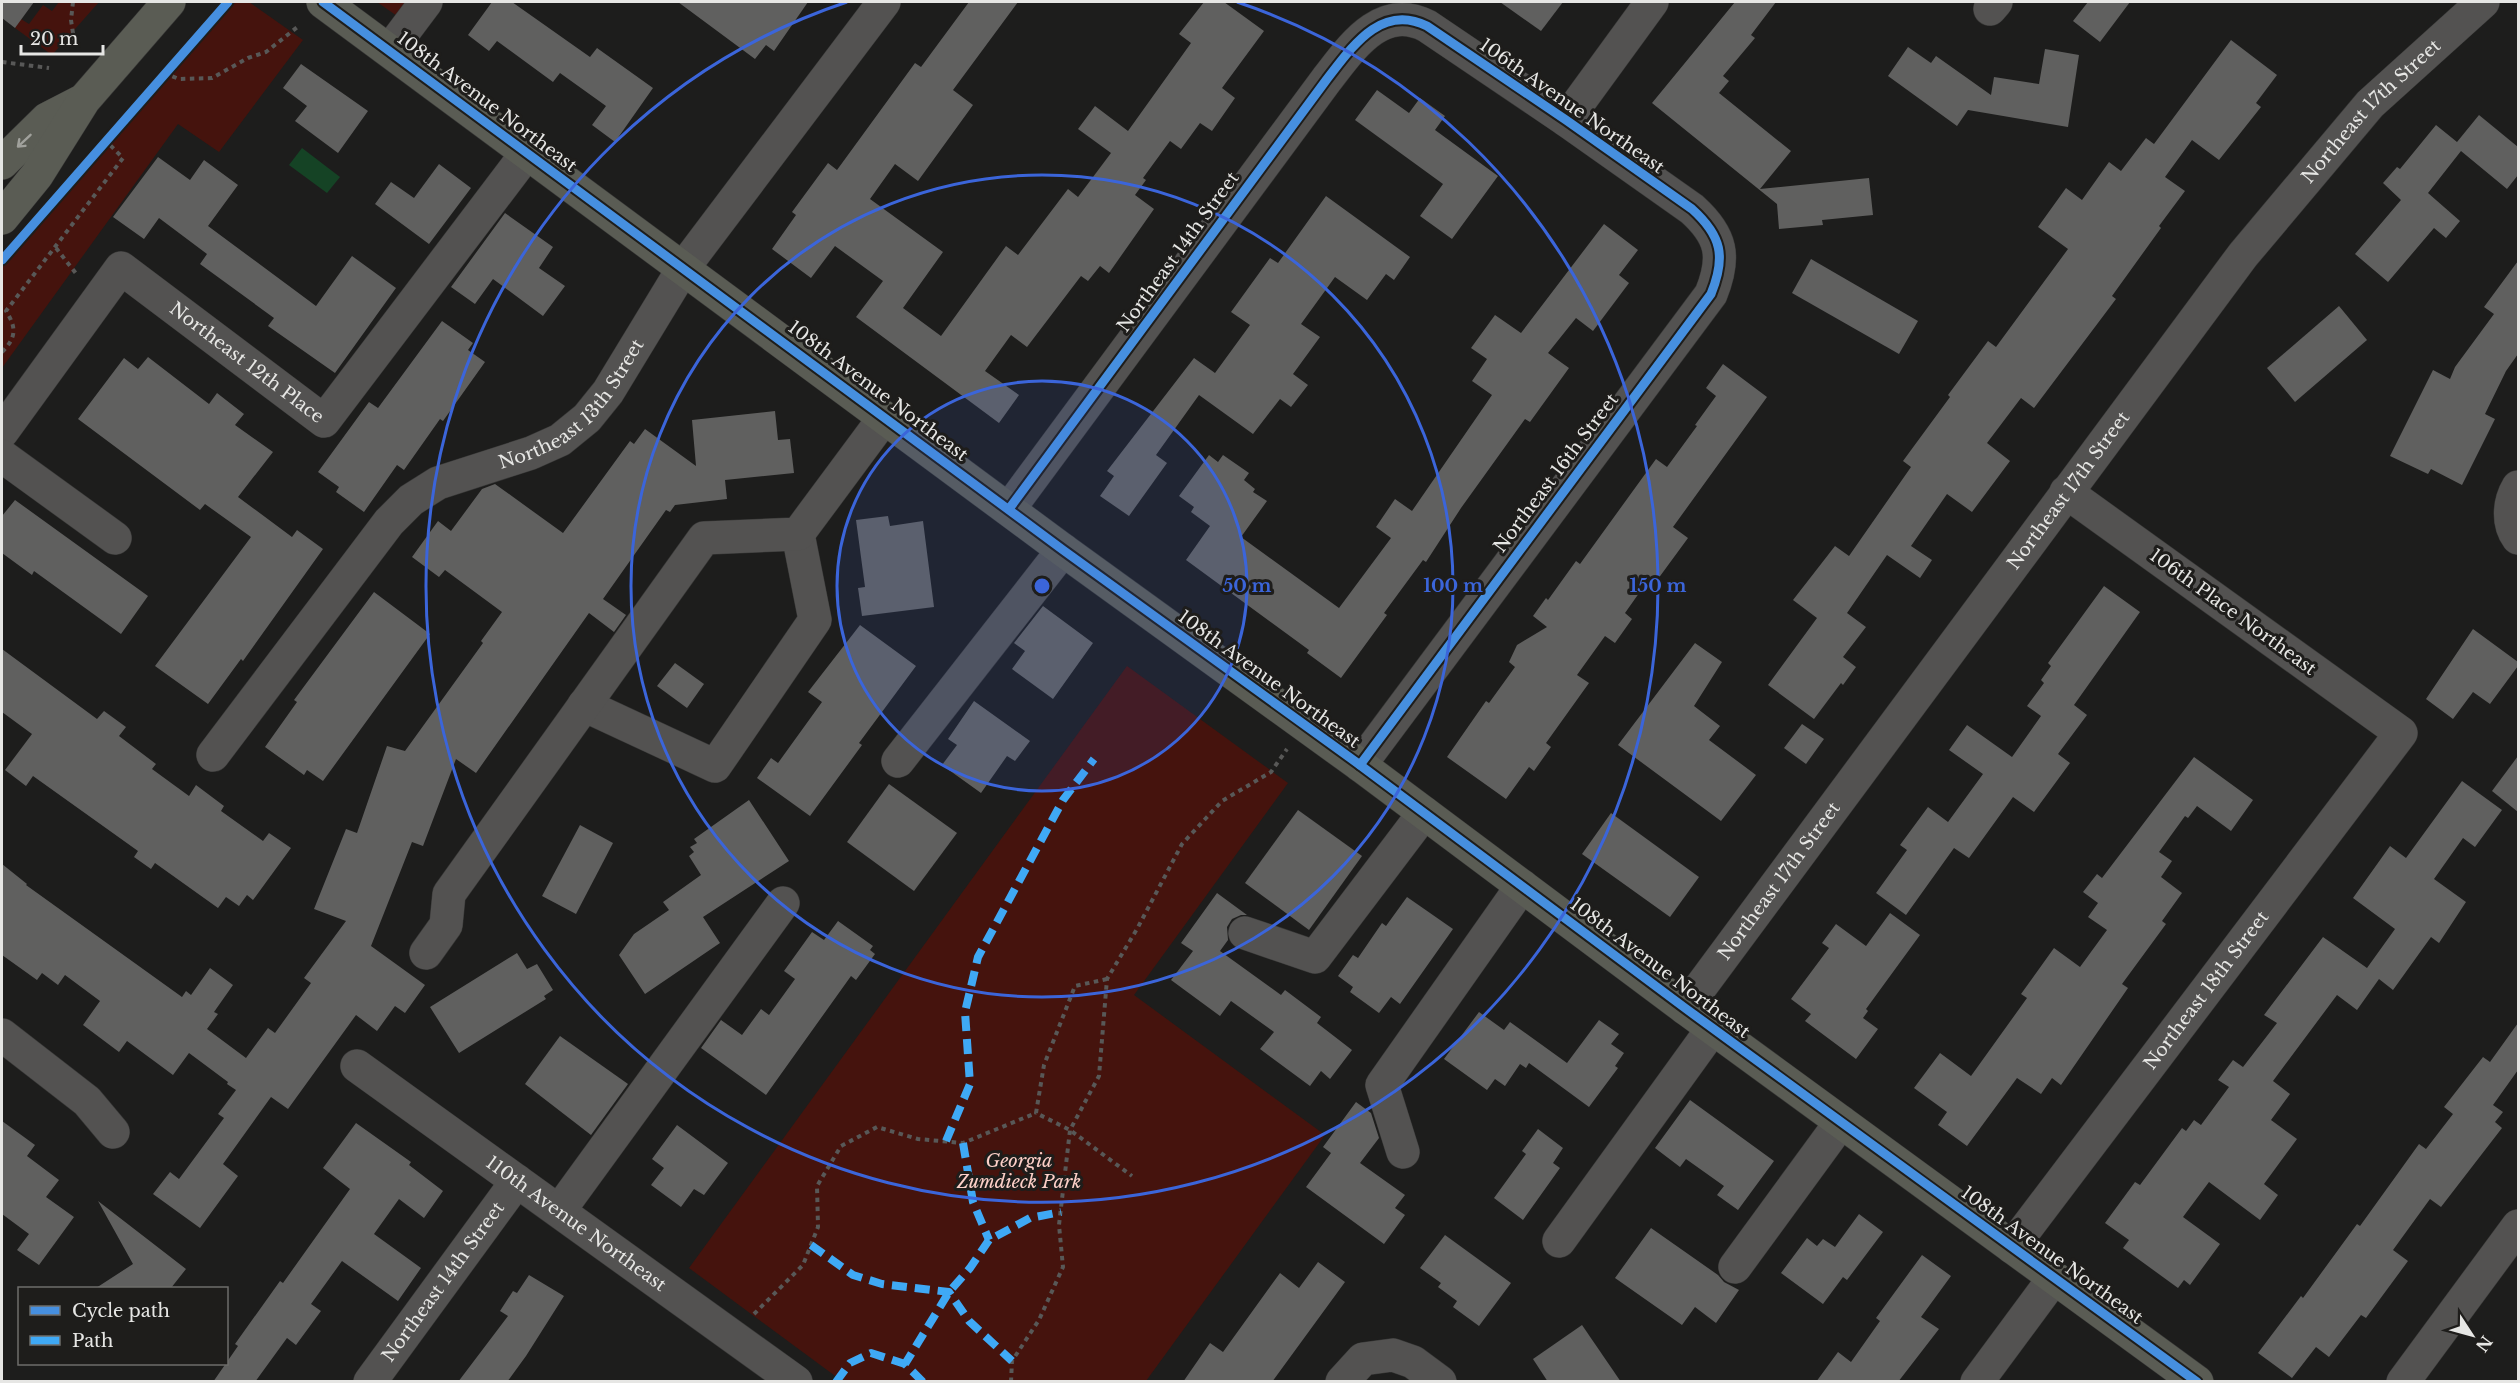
<svg xmlns="http://www.w3.org/2000/svg" width="2520" height="1383" viewBox="0 0 2520 1383" font-family="'Libre Baskerville',serif">
  <rect width="100%" height="100%" fill="#1d1d1c"/>
  <g fill="#45130d">
    <polygon points="59,2 99,2 52,55 15,28 21,19 29,24 43,5 52,11"/>
    <polygon points="240,2 249,2 303,40 219,152 178,124 2,368 2,263 224,10 231,4"/>
    <polygon points="377,2 413,2 400,18"/>
    <polygon points="1127,666 1288,783 1134,995 1325,1135 1146,1381 842,1381 689,1268"/>
  </g>
  <polygon fill="#154325" points="302,148 340,177 327,193 289,165"/>
  <g fill="#60605f">
    <polygon points="2,2 34,2 15,28 2,18"/>
    <polygon points="492,2 512,2 590,57 597,48 653,88 615,142 592,125 606,106 560,73 553,82 497,41 489,51 468,35"/>
    <polygon points="678,2 808,2 774,51 766,45 755,59"/>
    <polygon points="969,2 1018,2 953,90 973,105 918,181 895,164 870,199 943,252 903,308 941,336 1006,246 1018,255 1068,189 1078,197 1111,153 1078,129 1095,106 1128,131 1191,43 1179,34 1204,2 1224,2 1264,31 1222,88 1235,98 1212,131 1200,123 1181,149 1170,141 1143,178 1146,180 1135,195 1154,209 1109,273 1100,266 1088,281 1081,276 1027,347 1011,335 985,371 1019,395 999,423 856,317 883,281 835,246 811,278 772,249 796,215 792,212 828,163 837,170 915,63 921,67"/>
    <polygon points="1500,2 1563,2 1541,31"/>
    <polygon points="1735,2 1776,2 1751,35 1755,38 1723,76 1729,81 1719,93 1791,151 1760,189 1869,178 1873,215 1822,220 1823,225 1779,229 1777,204 1652,103"/>
    <polygon points="2088,2 2130,2 2100,42 2073,21"/>
    <polygon points="2231,40 2277,75 2256,103 2261,107 2219,160 2192,140 2165,177 2185,191 2159,226 2161,228 2112,296 2116,299 2034,408 2021,398 1987,443 2010,461 1972,512 1947,494 1911,546 1932,560 1920,578 1887,555 1847,613 1866,627 1843,657 1856,667 1843,685 1841,683 1814,719 1768,685 1817,618 1793,600 1835,546 1849,556 1911,467 1903,461 1950,397 1948,395 1988,341 1996,347 2068,249 2038,227 2066,188 2082,200 2109,162 2121,171 2146,138 2154,144"/>
    <polygon points="1908,47 1931,63 1936,56 1991,95 1994,77 2039,84 2045,49 2079,55 2068,127 1968,110 1957,126 1888,76"/>
    <polygon points="301,64 368,111 338,153 295,121 307,106 283,88"/>
    <polygon points="1377,90 1409,113 1420,98 1445,116 1435,130 1498,176 1452,239 1420,216 1443,184 1355,120"/>
    <polygon points="2479,115 2518,147 2518,175 2507,189 2461,151 2428,193 2460,221 2446,238 2434,228 2388,282 2355,254 2401,200 2383,183 2397,167 2400,169 2436,125 2457,142"/>
    <polygon points="158,157 190,180 204,160 238,185 208,226 316,306 352,256 396,288 335,373 268,326 274,318 200,264 207,254 159,218 144,239 113,217"/>
    <polygon points="439,164 471,188 429,244 375,204 391,182 414,198"/>
    <polygon points="1326,196 1410,257 1394,280 1386,274 1367,300 1335,277 1301,324 1320,337 1293,374 1308,385 1291,407 1280,399 1253,434 1199,395 1156,455 1167,463 1129,516 1100,496 1114,476 1107,471 1194,358 1215,373 1250,325 1231,312 1270,258 1278,263"/>
    <polygon points="505,213 553,247 539,268 565,286 543,316 493,279 475,304 451,287"/>
    <polygon points="1604,224 1638,250 1619,275 1629,283 1593,331 1576,318 1548,353 1569,368 1530,422 1525,419 1461,508 1426,562 1423,560 1384,613 1387,615 1341,678 1307,653 1309,650 1186,560 1210,526 1191,512 1194,507 1179,496 1209,455 1218,462 1223,455 1249,473 1244,480 1255,489 1253,492 1267,501 1241,537 1339,608 1391,538 1376,527 1395,499 1412,511 1492,395 1472,381 1487,359 1471,348 1495,315 1521,333"/>
    <polygon points="1811,259 1918,321 1899,354 1792,293"/>
    <polygon points="2518,261 2518,354 2506,371 2485,414 2495,419 2462,485 2431,469 2428,474 2390,456 2433,370 2450,379 2455,367 2494,314 2484,307"/>
    <polygon points="2339,306 2367,340 2295,402 2267,368"/>
    <polygon points="442,321 473,343 468,350 485,362 443,421 440,419 404,470 397,465 364,512 336,492 339,487 318,472 369,402 378,408"/>
    <polygon points="148,357 209,404 217,393 244,414 235,425 273,452 238,497 292,537 297,530 323,549 243,661 241,659 208,704 155,666 251,537 205,504 200,510 78,419 124,358 138,369"/>
    <polygon points="1723,364 1767,397 1673,527 1688,538 1655,583 1649,579 1625,613 1632,619 1615,643 1605,636 1577,675 1589,683 1546,743 1551,747 1534,771 1529,767 1506,799 1447,757 1486,701 1489,703 1515,667 1509,662 1517,645 1547,627 1533,616 1546,598 1548,600 1576,561 1580,564 1656,459 1667,467 1697,426 1695,425 1716,396 1706,388"/>
    <polygon points="775,411 778,440 790,439 794,473 725,480 727,499 675,505 670,512 666,510 603,599 626,615 614,632 589,613 476,773 456,759 423,846 412,842 371,946 425,985 405,1013 395,1006 377,1031 356,1015 288,1109 271,1097 223,1164 238,1176 200,1228 153,1194 170,1172 179,1179 224,1118 218,1114 236,1090 227,1084 228,1082 189,1053 173,1075 127,1041 119,1052 83,1025 100,1001 65,975 58,985 42,973 37,980 2,955 2,864 27,884 26,885 182,997 186,991 191,995 210,968 233,985 214,1012 218,1014 207,1029 246,1058 268,1028 275,1033 311,983 304,978 346,921 314,909 346,829 357,833 387,746 405,751 483,643 481,641 502,612 445,570 439,577 412,557 438,521 451,531 482,489 495,484 563,533 630,441 634,444 645,429 696,466 692,420"/>
    <polygon points="15,500 148,596 121,634 34,571 32,575 2,553 2,516"/>
    <polygon points="888,516 890,526 923,521 934,607 862,616 858,588 865,587 856,520"/>
    <polygon points="2104,586 2140,612 2074,705 2087,715 2058,754 2070,763 2034,812 2013,797 1969,858 1954,848 1906,915 1876,893 1907,850 1900,845 1928,807 1948,822 1983,774 1949,750 1967,725 2012,757 2041,716 2027,706 2044,683 2041,680 2051,666 2048,663"/>
    <polygon points="374,592 430,634 323,781 307,770 304,775 265,747 297,702 294,700"/>
    <polygon points="1043,606 1093,643 1053,699 1012,669 1025,651 1014,643"/>
    <polygon points="860,625 916,666 859,743 862,745 810,816 757,778 771,758 778,763 822,702 808,692"/>
    <polygon points="2473,629 2518,662 2518,666 2490,704 2473,692 2453,719 2426,699"/>
    <polygon points="1695,643 1722,662 1694,706 1720,726 1709,740 1756,775 1721,821 1618,745"/>
    <polygon points="2,649 97,719 104,711 126,727 119,736 156,764 152,769 189,796 196,785 224,806 221,811 263,841 269,833 291,848 253,900 247,895 239,906 226,897 218,908 155,863 151,869 134,857 138,851 33,776 26,786 5,770 32,734 2,712"/>
    <polygon points="675,663 704,684 687,708 657,686"/>
    <polygon points="974,701 1030,741 1015,761 1007,756 981,793 942,765 957,745 948,739"/>
    <polygon points="1802,724 1824,739 1806,764 1784,748"/>
    <polygon points="2518,756 2518,812 2492,791"/>
    <polygon points="2194,757 2253,800 2231,831 2197,806 2188,818 2185,816 2159,852 2172,861 2161,877 2182,893 2162,921 2166,924 2122,984 2128,988 2061,1085 2052,1078 2041,1094 2017,1078 1967,1146 1938,1125 1947,1112 1914,1088 1940,1053 1971,1076 2027,998 2021,994 2054,948 2080,967 2107,930 2088,917 2098,903 2083,892 2097,874 2102,878"/>
    <polygon points="2462,781 2502,810 2475,847 2463,838 2434,879 2466,902 2439,943 2431,937 2393,990 2379,979 2357,1010 2337,995 2273,1081 2290,1094 2271,1120 2297,1139 2264,1184 2278,1195 2260,1220 2209,1182 2183,1217 2220,1244 2190,1285 2184,1280 2178,1288 2123,1248 2129,1240 2105,1223 2135,1182 2140,1185 2182,1128 2186,1131 2194,1120 2201,1125 2229,1087 2218,1080 2233,1060 2243,1067 2277,1023 2264,1015 2323,937 2367,968 2395,929 2353,898 2390,846 2406,858"/>
    <polygon points="889,784 957,833 914,891 847,842"/>
    <polygon points="749,800 789,861 703,917 720,943 645,994 619,955 634,934 669,910 663,902 701,875 689,856 694,852 690,847 697,843 694,839"/>
    <polygon points="1298,810 1362,856 1309,930 1245,883"/>
    <polygon points="1611,813 1699,877 1670,917 1582,854"/>
    <polygon points="580,825 613,843 576,914 542,896"/>
    <polygon points="1217,893 1247,915 1241,915 1232,919 1227,927 1228,940 1220,951 1281,995 1285,990 1321,1017 1317,1023 1352,1050 1330,1079 1321,1071 1310,1086 1260,1049 1274,1032 1231,1001 1220,1016 1171,980 1193,951 1181,943"/>
    <polygon points="1407,897 1453,929 1400,1004 1391,997 1379,1013 1350,992 1353,987 1338,976 1353,955 1358,958 1382,923 1386,926"/>
    <polygon points="1890,913 1920,935 1866,1009 1868,1011 1863,1018 1878,1029 1856,1059 1805,1021 1811,1014 1791,999 1829,948 1822,943 1836,924 1866,946"/>
    <polygon points="838,921 873,946 870,950 875,954 856,980 851,976 766,1095 701,1048 721,1020 742,1035 761,1009 769,1015 795,979 784,971 812,932 824,940"/>
    <polygon points="517,953 527,969 537,964 553,990 544,996 546,999 459,1053 430,1007"/>
    <polygon points="1479,1012 1504,1030 1510,1022 1567,1063 1599,1020 1619,1034 1611,1044 1624,1053 1615,1066 1618,1068 1589,1107 1529,1063 1526,1068 1520,1064 1505,1086 1495,1079 1487,1090 1444,1059"/>
    <polygon points="2518,1023 2518,1070 2493,1105 2503,1112 2495,1122 2502,1128 2441,1207 2430,1199 2393,1250 2408,1261 2366,1318 2361,1315 2329,1357 2316,1347 2292,1378 2258,1353 2301,1296 2303,1298 2357,1224 2360,1226 2419,1144 2426,1149 2453,1114 2444,1107 2483,1057 2490,1062"/>
    <polygon points="560,1036 628,1084 591,1135 525,1084"/>
    <polygon points="1690,1100 1774,1161 1738,1210 1717,1195 1724,1186 1686,1159 1680,1167 1655,1148"/>
    <polygon points="1356,1102 1371,1113 1379,1138 1360,1163 1405,1195 1395,1208 1405,1215 1384,1244 1306,1187 1331,1153 1323,1147"/>
    <polygon points="2,1121 35,1145 27,1156 59,1180 46,1197 74,1217 39,1265 17,1250 29,1234 2,1214"/>
    <polygon points="356,1123 411,1162 409,1165 443,1191 424,1218 399,1199 374,1234 421,1268 398,1301 342,1261 311,1304 321,1311 296,1345 287,1338 255,1382 213,1382 238,1346 235,1344 280,1281 283,1283 350,1189 323,1168"/>
    <polygon points="677,1125 728,1163 704,1195 694,1189 681,1207 651,1185 664,1168 652,1159"/>
    <polygon points="1538,1129 1563,1148 1553,1163 1560,1168 1523,1220 1494,1198 1526,1154 1522,1151"/>
    <polygon points="98,1201 186,1269 171,1288 96,1288 133,1264"/>
    <polygon points="1859,1214 1883,1232 1847,1280 1843,1277 1823,1304 1781,1273 1807,1238 1817,1246 1823,1239 1835,1247"/>
    <polygon points="1651,1228 1718,1275 1724,1282 1739,1290 1716,1323 1695,1307 1682,1325 1615,1278"/>
    <polygon points="1445,1235 1511,1283 1479,1326 1453,1307 1457,1301 1438,1287 1441,1283 1420,1268"/>
    <polygon points="1922,1255 1951,1276 1921,1317 1939,1329 1898,1382 1816,1382 1838,1352 1851,1362 1880,1321 1876,1318"/>
    <polygon points="1318,1262 1345,1282 1272,1382 1183,1382 1210,1343 1223,1352 1280,1273 1299,1288"/>
    <polygon points="529,1275 564,1296 526,1356 507,1382 458,1382 508,1316 500,1311 513,1291 517,1293"/>
    <polygon points="1582,1325 1621,1382 1548,1382 1533,1359"/>
  </g>
  <g fill="none" stroke-linecap="round" stroke-linejoin="round">
    <g stroke="#373736" stroke-width="34">
      <g id="minor">
        <polyline points="1990,9 1996,2"/>
        <polyline points="390,50 426,2"/>
        <polyline points="1566,120 1652,2"/>
        <path id="s1" d="M 2,432 L 121,268 L 324,421 L 527,153"/>
        <polyline points="2,456 115,538"/>
        <path d="M 2518,487 C 2509,502 2507,523 2518,538"/>
        <path d="M 1009,509 L 1327,79 C 1352,47 1381,3 1427,26 L 1566,120 L 1692,209 C 1722,236 1726,257 1711,294 L 1360,765"/>
        <polyline points="584,705 715,766 815,620 798,534"/>
        <path id="s2" d="M 213,755 L 389,522 L 411,500 L 438,483 L 531,453 L 560,440 L 587,418 L 608,392 L 684,267 L 884,2"/>
        <polyline points="898,761 1063,550"/>
        <polyline points="1245,933 1315,957 1424,813"/>
        <polyline points="426,953 446,925 449,894 704,538 798,534 884,418"/>
        <path id="s3" d="M 1685,1008 L 2243,255 L 2370,104 L 2483,2"/>
        <polyline points="2,1035 87,1101 113,1132"/>
        <path id="s4" d="M 357,1066 L 796,1382"/>
        <polyline points="1403,1152 1382,1085 1522,886"/>
        <polyline points="559,1211 783,903"/>
        <polyline points="1559,1241 1713,1028"/>
        <path id="s5" d="M 2012,1247 L 2401,733 L 2066,492"/>
        <polyline points="1735,1267 1841,1122"/>
        <path id="s6" d="M 370,1382 L 517,1181"/>
        <polyline points="1342,1382 1363,1359 1393,1355 1413,1362 1440,1382"/>
        <polyline points="1977,1382 2054,1278"/>
        <polyline points="2403,1382 2518,1226"/>
      </g>
    </g>
    <g stroke="#373736" stroke-width="34">
      <g id="major">
        <polyline points="323,2 1063,550 1360,765 1685,1008 2197,1382"/>
        <polyline points="2,163 47,119 80,102"/>
        <polyline points="2,218 37,175 84,100 169,2"/>
      </g>
    </g>
    <g stroke="#585857" stroke-width="4" stroke-dasharray="4.5 4.5" stroke-linecap="butt">
      <polyline points="73,2 71,20 74,40"/>
      <polyline points="2,62 49,68"/>
      <polyline points="164,73 179,79 212,78 248,58 266,52 300,25"/>
      <polyline points="56,248 78,276"/>
      <path d="M 2,352 C 16,338 17,328 6,311 L 123,158 L 105,140"/>
      <polyline points="1107,979 1075,986 1044,1065 1036,1113 1070,1130 1132,1176"/>
      <polyline points="754,1314 803,1265 818,1227 817,1186 841,1146 877,1127 918,1139 963,1143 1036,1113"/>
      <polyline points="1011,1382 1012,1361 1039,1320 1063,1267 1059,1225 1070,1130 1099,1076 1107,979 1137,929 1182,844 1222,801 1271,772 1287,749"/>
    </g>
    <use href="#minor" stroke="#535251" stroke-width="33"/>
    <use href="#major" stroke="#5a5c54" stroke-width="33"/>
    <g stroke="#3fa9f5" stroke-width="8" stroke-dasharray="15 8" stroke-linecap="butt">
      <polyline points="946,1141 970,1084 965,1012 978,957 1063,800 1094,759"/>
      <polyline points="963,1143 973,1202 989,1240"/>
      <polyline points="811,1245 853,1275 882,1284 949,1292 969,1321 1012,1361"/>
      <polyline points="836,1382 850,1363 871,1353 905,1364"/>
      <polyline points="923,1382 905,1364 949,1292 970,1268 989,1240 1030,1218 1061,1212"/>
    </g>
    <g stroke="#1e1d1b" stroke-width="13">
      <g id="cycleway">
        <polyline points="323,2 1063,550 1360,765 1685,1008 2197,1382"/>
        <polyline points="2,260 228,2"/>
        <path d="M 1009,509 L 1327,79 C 1352,47 1381,3 1427,26 L 1566,120 L 1692,209 C 1722,236 1726,257 1711,294 L 1360,765"/>
      </g>
    </g>
    <use href="#cycleway" stroke="#468fdf" stroke-width="9"/>
  </g>
  <defs><path id="oneway-shaft" d="M-6 0H5M1.5-3L5.5 0L1.5 3" fill="none" stroke-width="1.6" stroke-linecap="round" stroke-linejoin="round" transform="scale(1.5)"/></defs>
  <use stroke="#a0a19c" href="#oneway-shaft" transform="translate(24 141) rotate(137)"/>
  <circle cx="1042" cy="586" r="205" fill="#3b65da" fill-opacity=".12"/>
  <g fill="none" stroke="#3b65da" stroke-width="3">
    <circle cx="1042" cy="586" r="205"/>
    <circle cx="1042" cy="586" r="411"/>
    <path d="M1237 2A616 616 0 1 1 847 2"/>
  </g>
  <g text-anchor="middle" stroke-width="6" stroke-linejoin="round" paint-order="stroke">
    <g font-size="18" fill="#e6e6e4" stroke="#1e1d1b">
      <text transform="translate(487 102) rotate(37)" y="6">108th Avenue Northeast</text>
      <text transform="translate(1572 106) rotate(35)" y="6">106th Avenue Northeast</text>
      <text dy="6" stroke="none"><textPath href="#s3" startOffset="1130">Northeast 17th Street</textPath></text>
      <text transform="translate(1178 252) rotate(-54)" y="6">Northeast 14th Street</text>
      <text dy="6" stroke="none"><textPath href="#s1" startOffset="360">Northeast 12th Place</textPath></text>
      <text transform="translate(878 391) rotate(37)" y="6">108th Avenue Northeast</text>
      <text dy="6" stroke="none"><textPath href="#s2" startOffset="516">Northeast 13th Street</textPath></text>
      <text transform="translate(1556 473) rotate(-53)" y="6">Northeast 16th Street</text>
      <text dy="6" stroke="none"><textPath href="#s3" startOffset="644">Northeast 17th Street</textPath></text>
      <text transform="translate(2233 612) rotate(36)" y="6">106th Place Northeast</text>
      <text transform="translate(1269 679) rotate(36)" y="6">108th Avenue Northeast</text>
      <text dy="6" stroke="none"><textPath href="#s3" startOffset="158">Northeast 17th Street</textPath></text>
      <text transform="translate(1660 968) rotate(37)" y="6">108th Avenue Northeast</text>
      <text dy="6" stroke="none"><textPath href="#s5" startOffset="322">Northeast 18th Street</textPath></text>
      <text dy="6" stroke="none"><textPath href="#s4" startOffset="270">110th Avenue Northeast</textPath></text>
      <text transform="translate(2052 1255) rotate(36)" y="6">108th Avenue Northeast</text>
      <text dy="6" stroke="none"><textPath href="#s6" startOffset="124">Northeast 14th Street</textPath></text>
    </g>
    <g font-size="18" font-style="italic" fill="#fdd0c8" stroke="#1e1d1b">
      <text x="1019" y="1167">Georgia<tspan x="1019" dy="21">Zumdieck Park</tspan></text>
    </g>
  </g>
  <circle cx="1042" cy="586" r="9" fill="#3b65da" stroke="#1e1d1b" stroke-width="3"/>
  <g font-size="18" text-anchor="middle" font-weight="bold" fill="#3b65da" stroke="#1e1d1b" stroke-width="6" stroke-linejoin="round" paint-order="stroke">
    <text x="1247" y="592">50 m</text>
    <text x="1453" y="592">100 m</text>
    <text x="1658" y="592">150 m</text>
  </g>
  <rect width="2520" height="1383" fill="none" stroke="#e6e6e4" stroke-width="6"/>
  <rect x="18" y="1287" width="210" height="78" fill="#1e1d1b" stroke="#6e6d6b" stroke-width="1.5"/>
  <rect x="30" y="1306" width="30" height="9" fill="#468fdf" stroke="#6e6d6b" stroke-width="1.5"/>
  <text x="72" y="1317" font-size="18" fill="#e6e6e4">Cycle path</text>
  <rect x="30" y="1336" width="30" height="9" fill="#3fa9f5" stroke="#6e6d6b" stroke-width="1.5"/>
  <text x="72" y="1347" font-size="18" fill="#e6e6e4">Path</text>
  <g transform="translate(2472 1335) rotate(126)" stroke="#1e1d1b" stroke-width="4.5" paint-order="stroke">
  <path d="M0-4.5L10 22L0 15L-10 22Z" fill="#e6e6e4"/>
  <text y="-9" font-size="16" font-weight="bold" text-anchor="middle" fill="#e6e6e4">N</text>
  </g>
  <path d="M21 45v9h82v-9" fill="none" stroke="#e6e6e4" stroke-width="3"/>
  <text x="30" y="45" font-size="18" fill="#e6e6e4" stroke="#1e1d1b" stroke-width="4.5" paint-order="stroke">20 m</text>
</svg>
